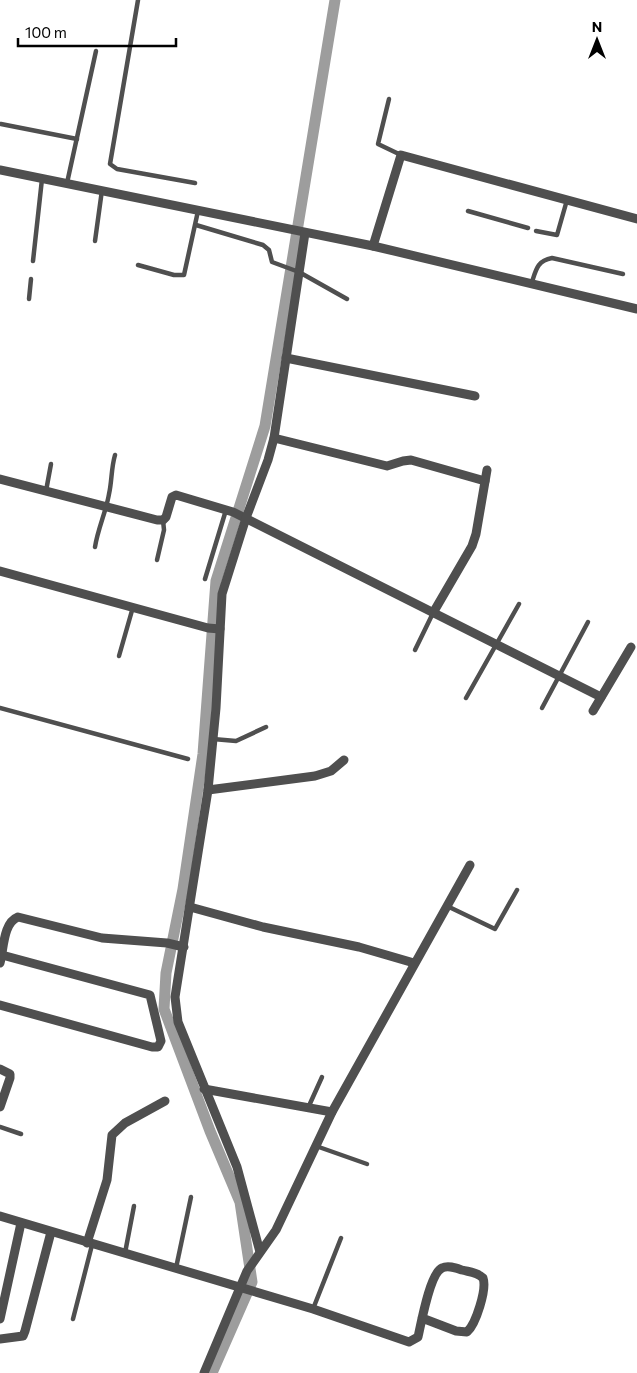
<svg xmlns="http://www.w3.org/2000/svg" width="637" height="1373" viewBox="0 0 637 1373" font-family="Commissioner,sans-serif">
  <rect width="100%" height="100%" fill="#fff"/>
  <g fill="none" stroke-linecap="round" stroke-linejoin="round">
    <polyline stroke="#9d9d9d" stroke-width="11" points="212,1373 252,1282 240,1202 210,1131 164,1009 166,973 183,889 203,754 216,581 265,426 335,0"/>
    <g stroke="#4f4f4f" stroke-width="4.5">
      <polyline points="138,0 110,164 117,169 195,183"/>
      <polyline points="389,99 378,144 401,155"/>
      <polyline points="1,124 77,139"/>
      <polyline points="67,183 96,51"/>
      <polyline points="468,211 528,228"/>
      <polyline points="196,225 263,245 269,250 272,262 299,272 347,299"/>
      <polyline points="536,231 557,235 567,200"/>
      <polyline points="95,241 102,190"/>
      <polyline points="33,261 42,179"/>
      <polyline points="138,265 174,275 184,275 198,211"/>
      <path d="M 531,285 C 536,271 536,261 552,258 L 623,274"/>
      <polyline points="29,299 31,279"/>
      <polyline points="46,491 51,464"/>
      <path d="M 95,547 C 98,528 106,512 109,494 C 112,481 111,469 115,455"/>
      <polyline points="157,560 164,530 163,520"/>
      <polyline points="205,579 226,510"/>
      <polyline points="415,650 433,613"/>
      <polyline points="119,656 133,607"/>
      <polyline points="466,698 519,604"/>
      <polyline points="0,708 188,759"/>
      <polyline points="542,708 588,622"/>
      <polyline points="213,739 236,741 266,727"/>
      <polyline points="447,906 495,929 517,890"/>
      <polyline points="308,1108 322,1077"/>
      <polyline points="0,1127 21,1134"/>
      <polyline points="316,1146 367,1164"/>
      <polyline points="125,1253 134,1206"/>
      <polyline points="176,1268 191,1197"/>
      <polyline points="313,1309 341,1238"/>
      <polyline points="73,1319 92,1245"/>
    </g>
    <g stroke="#4f4f4f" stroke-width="9">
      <polyline points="0,170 373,246 637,309"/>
      <polyline points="373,246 401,155 637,219"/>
      <polyline points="286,358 475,396"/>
      <polyline points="274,438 387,466 403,461 411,460 485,481"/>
      <polyline points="0,479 157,520 163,520 166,517 172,497 176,495 233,512 601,697"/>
      <polyline points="0,571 208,628 220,629"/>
      <polyline points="433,613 472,546 476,534 487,470"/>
      <polyline points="593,711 631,647"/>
      <polyline points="208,790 315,776 331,771 344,760"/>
      <polyline points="190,907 263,927 359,947 414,963"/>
      <path d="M 0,963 C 4,948 3,923 18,917 L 102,938 L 167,943 L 184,947"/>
      <polyline points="0,1005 152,1047 158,1047 161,1041 150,995 2,955"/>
      <polyline points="0,1069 10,1074 10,1078 0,1107"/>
      <polyline points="204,1089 332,1112"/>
      <path d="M 0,1216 L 313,1309 L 409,1342 L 418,1337 C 421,1324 430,1273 442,1268 C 448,1265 456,1268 462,1270 C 469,1272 477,1272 483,1278 C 487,1289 476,1324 467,1332 L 456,1331 L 422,1318"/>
      <polyline points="87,1243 107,1180 112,1135 125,1123 165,1101"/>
      <polyline points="260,1252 237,1167 178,1022 175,997 208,790 216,708 222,594 246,518 268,460 274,438 305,233"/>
      <polyline points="0,1319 21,1223"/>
      <polyline points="0,1339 23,1336 25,1331 51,1232"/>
      <polyline points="204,1373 247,1271 276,1230 332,1112 470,865"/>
    </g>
  </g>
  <g transform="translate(597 40)" stroke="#ffffff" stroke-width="4" paint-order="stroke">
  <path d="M0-4L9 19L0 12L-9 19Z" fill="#000000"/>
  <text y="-8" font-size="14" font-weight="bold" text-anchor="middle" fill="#000000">N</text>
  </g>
  <path d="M18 38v8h158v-8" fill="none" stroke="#000000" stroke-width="2.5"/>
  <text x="25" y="38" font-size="15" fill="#000000" stroke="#ffffff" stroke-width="4" paint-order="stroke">100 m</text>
</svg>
